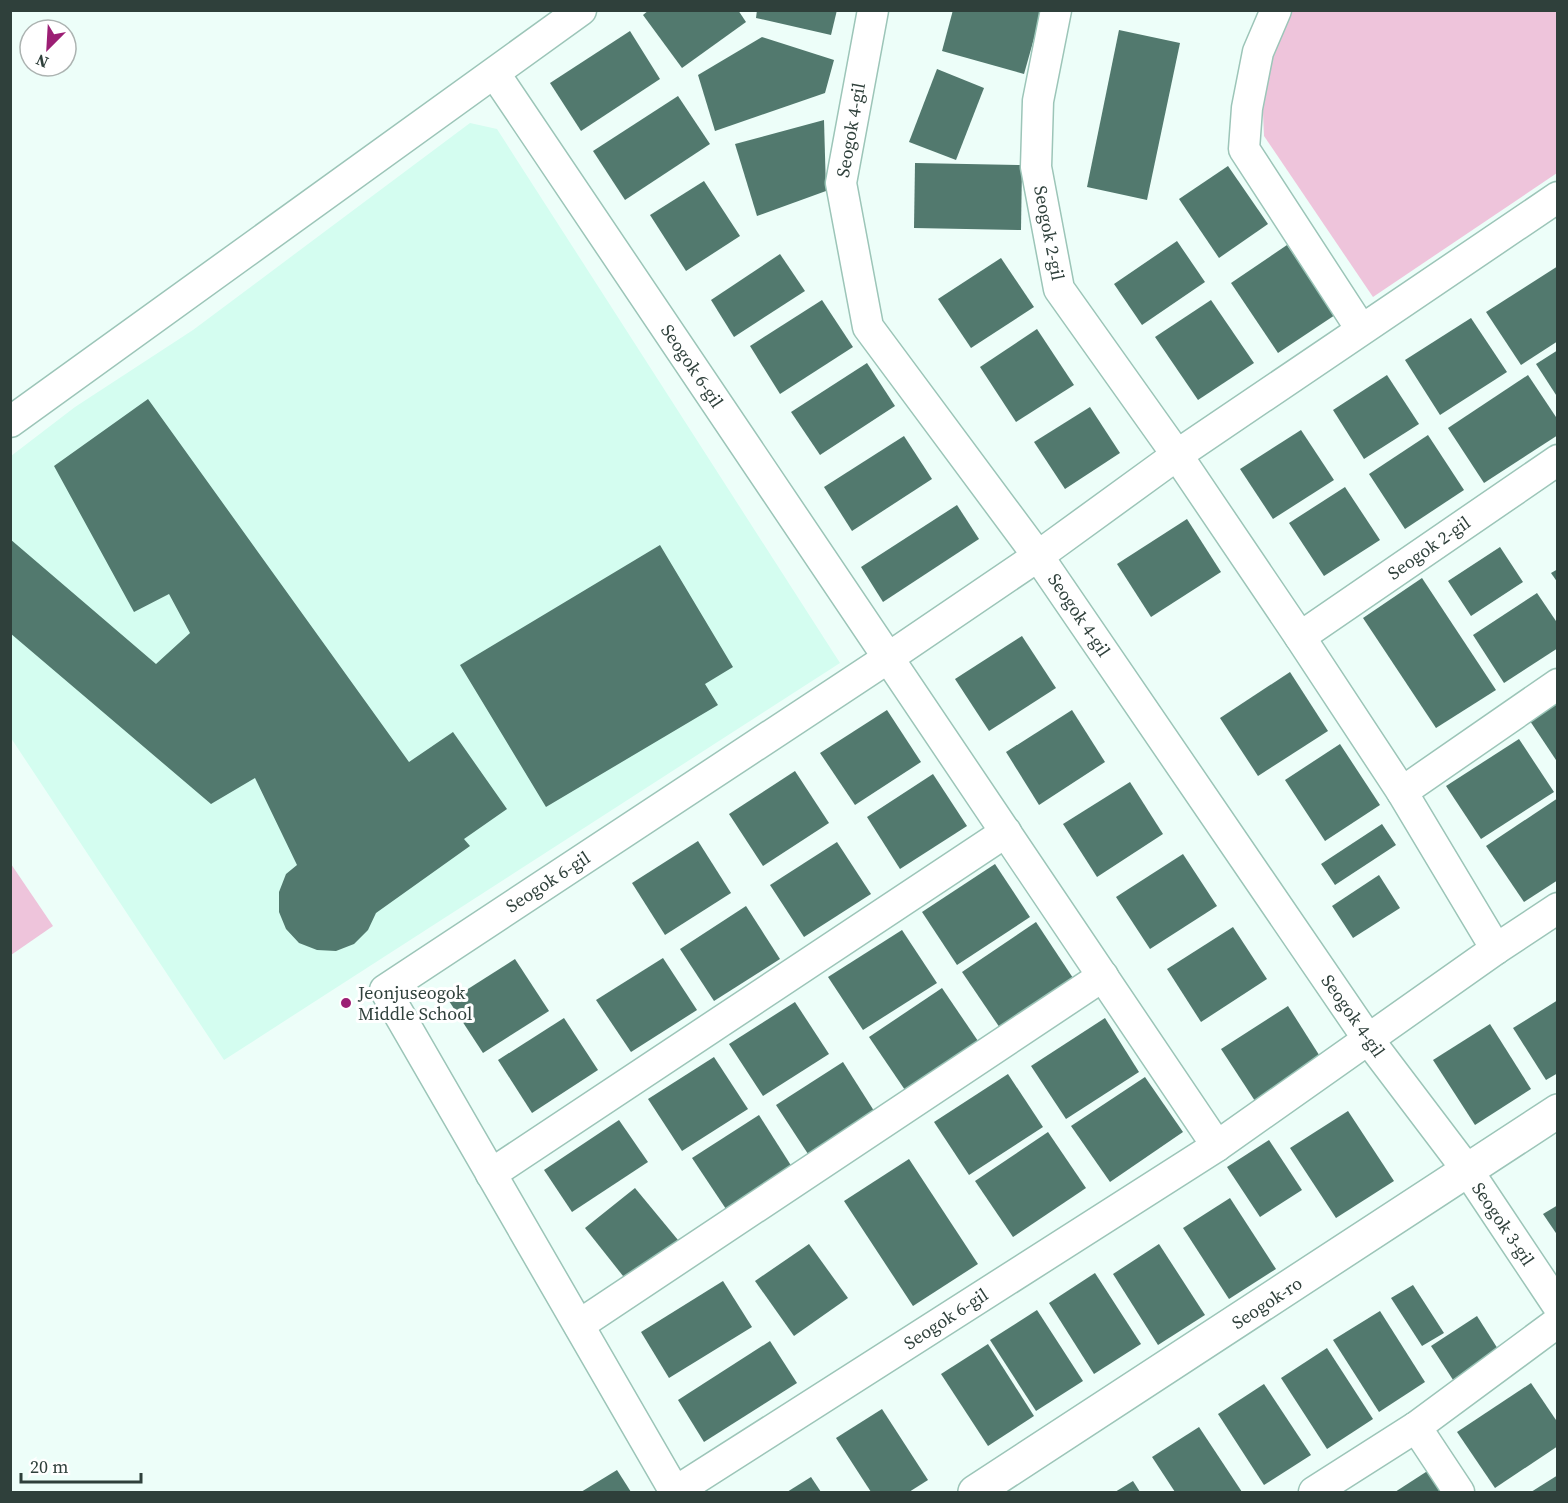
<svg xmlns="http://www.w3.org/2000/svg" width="1568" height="1503" viewBox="0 0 1568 1503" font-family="'Source Serif 4',serif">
  <rect width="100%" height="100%" fill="#edfef9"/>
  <polygon fill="#d4fdf0" points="470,123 497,129 840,663 224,1060 11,738 11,456 75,407 193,330"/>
  <g fill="#eec4db">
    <polygon points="1283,11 1557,11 1557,173 1373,297 1264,136 1262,90"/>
    <polygon points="11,864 53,926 11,955 10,955"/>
  </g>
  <g fill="#52796e">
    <polygon points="649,10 738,10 746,22 682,68 643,15"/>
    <polygon points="757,10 837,10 831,35 756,18"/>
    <polygon points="953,10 1042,10 1024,74 942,51"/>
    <polygon points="1119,30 1180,43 1147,200 1087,187"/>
    <polygon points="630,31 660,79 581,131 550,83"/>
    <polygon points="762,37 834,60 825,93 715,131 698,75"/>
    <polygon points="937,69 984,88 956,160 909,142"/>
    <polygon points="678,96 710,144 625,200 593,151"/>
    <polygon points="824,120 826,191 757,216 735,144"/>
    <polygon points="915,163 1022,165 1021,230 914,228"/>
    <polygon points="1228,166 1268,224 1219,258 1179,199"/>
    <polygon points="704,181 740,236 686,271 650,215"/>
    <polygon points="1177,241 1205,282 1142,325 1114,284"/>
    <polygon points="1287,245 1335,315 1278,353 1231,283"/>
    <polygon points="780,254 805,291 734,337 711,300"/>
    <polygon points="1001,258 1034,307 971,348 938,299"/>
    <polygon points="1558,266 1558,341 1521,365 1486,312"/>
    <polygon points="822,300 853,347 780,394 750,346"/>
    <polygon points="1211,300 1254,363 1198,400 1155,337"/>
    <polygon points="1471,318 1507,372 1440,415 1405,360"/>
    <polygon points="1037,329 1074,385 1016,422 980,367"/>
    <polygon points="1558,350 1558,398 1536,364"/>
    <polygon points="867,363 895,406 820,455 791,412"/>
    <polygon points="1387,375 1419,424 1364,459 1333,410"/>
    <polygon points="1528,375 1558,420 1558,435 1484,483 1448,428"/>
    <polygon points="148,399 409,762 453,732 507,809 464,839 470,846 376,913 368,930 354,944 336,951 317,950 299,943 286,929 279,912 279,892 286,874 297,865 255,778 211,804 10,633 10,539 156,664 190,633 169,594 134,612 54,466"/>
    <polygon points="1090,407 1120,453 1065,489 1034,442"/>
    <polygon points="1301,430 1334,480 1273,519 1240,469"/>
    <polygon points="1428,435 1464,490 1405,529 1369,474"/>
    <polygon points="904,436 932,479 852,531 824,487"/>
    <polygon points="1345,487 1380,540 1324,576 1289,523"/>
    <polygon points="957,505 979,539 883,602 861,567"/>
    <polygon points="1187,519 1221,572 1151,617 1117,564"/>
    <polygon points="660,545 733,667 705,684 718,705 546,807 460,665"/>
    <polygon points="1500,547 1523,582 1471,616 1448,581"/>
    <polygon points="1558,569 1558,583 1551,573"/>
    <polygon points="1422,578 1496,690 1436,728 1363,618"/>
    <polygon points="1537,593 1558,624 1558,648 1504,683 1473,635"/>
    <polygon points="1022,636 1056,688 989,731 955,679"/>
    <polygon points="1290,672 1328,731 1258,776 1220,718"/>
    <polygon points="1558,703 1558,763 1530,721"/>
    <polygon points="887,710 921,762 855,805 820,753"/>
    <polygon points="1072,710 1105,762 1039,805 1006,752"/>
    <polygon points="1519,739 1554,792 1481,839 1446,786"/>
    <polygon points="1340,744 1380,805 1325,841 1285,780"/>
    <polygon points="795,771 829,823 763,866 729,814"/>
    <polygon points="933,774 967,826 900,869 867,817"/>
    <polygon points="1130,782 1163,834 1097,877 1063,824"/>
    <polygon points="1558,798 1558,880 1524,902 1486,846"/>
    <polygon points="1382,824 1396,845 1335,885 1321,864"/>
    <polygon points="698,841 731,893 665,935 632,883"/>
    <polygon points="837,842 871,894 804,937 770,885"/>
    <polygon points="1183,854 1217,906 1150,949 1116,897"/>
    <polygon points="995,864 1030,917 957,965 922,912"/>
    <polygon points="1379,875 1400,908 1353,938 1332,906"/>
    <polygon points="746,906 780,959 714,1001 680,949"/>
    <polygon points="1036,922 1073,978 1000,1028 962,972"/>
    <polygon points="1233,927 1267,979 1201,1022 1167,969"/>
    <polygon points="902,930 937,983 863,1030 828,977"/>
    <polygon points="663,958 697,1010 631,1052 596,1000"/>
    <polygon points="515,959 549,1011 483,1053 449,1001"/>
    <polygon points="942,988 980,1044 907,1093 869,1037"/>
    <polygon points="1558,1000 1558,1073 1546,1080 1513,1028"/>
    <polygon points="795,1002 829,1054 763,1096 729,1044"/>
    <polygon points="1288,1006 1321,1058 1255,1101 1221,1049"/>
    <polygon points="564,1018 598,1070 532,1113 498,1060"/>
    <polygon points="1105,1018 1139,1072 1066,1119 1031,1066"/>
    <polygon points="1490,1024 1531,1089 1475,1125 1433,1060"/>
    <polygon points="714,1057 748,1109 682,1151 648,1099"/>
    <polygon points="843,1062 876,1114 810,1157 776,1105"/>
    <polygon points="1008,1074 1043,1127 969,1175 934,1122"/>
    <polygon points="1145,1077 1183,1132 1110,1182 1071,1126"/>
    <polygon points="1348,1111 1394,1181 1336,1218 1290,1148"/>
    <polygon points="759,1115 792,1167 726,1209 692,1158"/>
    <polygon points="619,1120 648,1162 572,1212 544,1170"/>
    <polygon points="1048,1132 1086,1188 1013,1237 975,1181"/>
    <polygon points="1269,1140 1302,1190 1260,1217 1227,1167"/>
    <polygon points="909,1159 978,1264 913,1306 844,1201"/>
    <polygon points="635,1188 678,1240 627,1281 585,1228"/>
    <polygon points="1230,1198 1276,1269 1229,1299 1183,1228"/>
    <polygon points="1558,1205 1558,1236 1543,1214"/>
    <polygon points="809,1244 848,1298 794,1336 755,1281"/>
    <polygon points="1159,1244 1205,1315 1158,1345 1113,1274"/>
    <polygon points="1095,1273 1141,1344 1094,1374 1049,1303"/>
    <polygon points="723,1281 752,1327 669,1378 641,1332"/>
    <polygon points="1413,1285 1444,1333 1422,1346 1391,1298"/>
    <polygon points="1037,1310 1083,1381 1036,1411 990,1340"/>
    <polygon points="1380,1311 1425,1382 1379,1412 1333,1340"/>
    <polygon points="1477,1316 1503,1357 1457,1386 1431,1346"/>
    <polygon points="770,1341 797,1383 704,1442 678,1400"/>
    <polygon points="988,1344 1034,1416 988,1446 941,1374"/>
    <polygon points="1327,1348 1373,1419 1327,1449 1281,1378"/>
    <polygon points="1531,1383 1558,1423 1558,1446 1495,1488 1457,1432"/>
    <polygon points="1264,1384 1311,1455 1264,1485 1218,1414"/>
    <polygon points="882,1409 928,1480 909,1492 871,1492 836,1438"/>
    <polygon points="1199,1427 1242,1492 1175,1492 1152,1457"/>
    <polygon points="617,1470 631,1492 581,1492"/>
    <polygon points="1429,1470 1444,1492 1395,1492"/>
    <polygon points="1558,1475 1558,1492 1531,1492"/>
    <polygon points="811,1477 821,1492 787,1492"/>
    <polygon points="1133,1481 1140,1492 1115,1492"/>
  </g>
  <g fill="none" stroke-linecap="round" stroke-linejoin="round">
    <g stroke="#9cc5b8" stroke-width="33">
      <g id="street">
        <polyline points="873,10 841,183 868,327 1038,556 1368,1039 1468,1171 1558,1306"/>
        <polyline points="1056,10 1038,101 1036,167 1059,289 1177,455 1300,637 1402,792 1496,949 1558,908"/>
        <polyline points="1276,10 1258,52 1247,108 1244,149 1361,329"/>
        <polyline points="495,74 1217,1146"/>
        <polyline points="10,422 581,10"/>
        <polyline points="1300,637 1558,460"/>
        <polyline points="1402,792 1558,684"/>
        <polyline points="491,1174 1006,832"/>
        <polyline points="579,1325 1103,976"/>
        <polyline points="1416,1427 1459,1492"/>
        <polyline points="675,1492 385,990 888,658 1038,556 1177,455 1558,197"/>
        <polyline points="675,1492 1217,1146 1496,949"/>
        <polyline points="1314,1492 1416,1427 1558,1322"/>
      </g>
    </g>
    <g stroke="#9cc5b8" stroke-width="36">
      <polyline id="secondary" points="975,1492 1558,1111"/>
    </g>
    <use href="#street" stroke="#fff" stroke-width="30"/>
    <use href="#secondary" stroke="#fff" stroke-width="33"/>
  </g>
  <circle fill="#9c1e74" stroke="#fff" stroke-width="2" cx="346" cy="1003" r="6"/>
  <g text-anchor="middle" stroke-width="6" stroke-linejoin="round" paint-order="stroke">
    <g font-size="18" fill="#2f403b" stroke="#fff">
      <text transform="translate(851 130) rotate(-80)" y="6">Seogok 4-gil</text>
      <text transform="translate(1049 233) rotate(79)" y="6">Seogok 2-gil</text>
      <text transform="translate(692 366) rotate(56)" y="6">Seogok 6-gil</text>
      <text transform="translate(1429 548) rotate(-35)" y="6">Seogok 2-gil</text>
      <text transform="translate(1079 615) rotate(56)" y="6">Seogok 4-gil</text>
      <text transform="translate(548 882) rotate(-33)" y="6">Seogok 6-gil</text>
      <text transform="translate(1353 1016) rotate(55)" y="6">Seogok 4-gil</text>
      <text transform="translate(1503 1224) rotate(56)" y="6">Seogok 3-gil</text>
      <text transform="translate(1267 1303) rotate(-33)" y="6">Seogok-ro</text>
      <text transform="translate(946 1319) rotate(-33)" y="6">Seogok 6-gil</text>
    </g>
    <g font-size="18" fill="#2f403b" stroke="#fff" text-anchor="start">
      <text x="358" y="999">Jeonjuseogok<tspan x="358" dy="21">Middle School</tspan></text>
    </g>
  </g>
  <rect width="1568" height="1503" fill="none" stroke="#2f403b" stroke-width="24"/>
  <g transform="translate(48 48) rotate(204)"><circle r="28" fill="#ffffff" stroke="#acb3b1" stroke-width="1.5"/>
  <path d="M0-4.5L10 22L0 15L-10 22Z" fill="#9c1e74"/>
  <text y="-9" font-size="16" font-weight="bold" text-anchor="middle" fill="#2f403b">N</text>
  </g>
  <path d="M21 1473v9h120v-9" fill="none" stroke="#2f403b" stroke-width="3"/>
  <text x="30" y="1473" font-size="18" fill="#2f403b" stroke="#ffffff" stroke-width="4.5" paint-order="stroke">20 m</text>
</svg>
